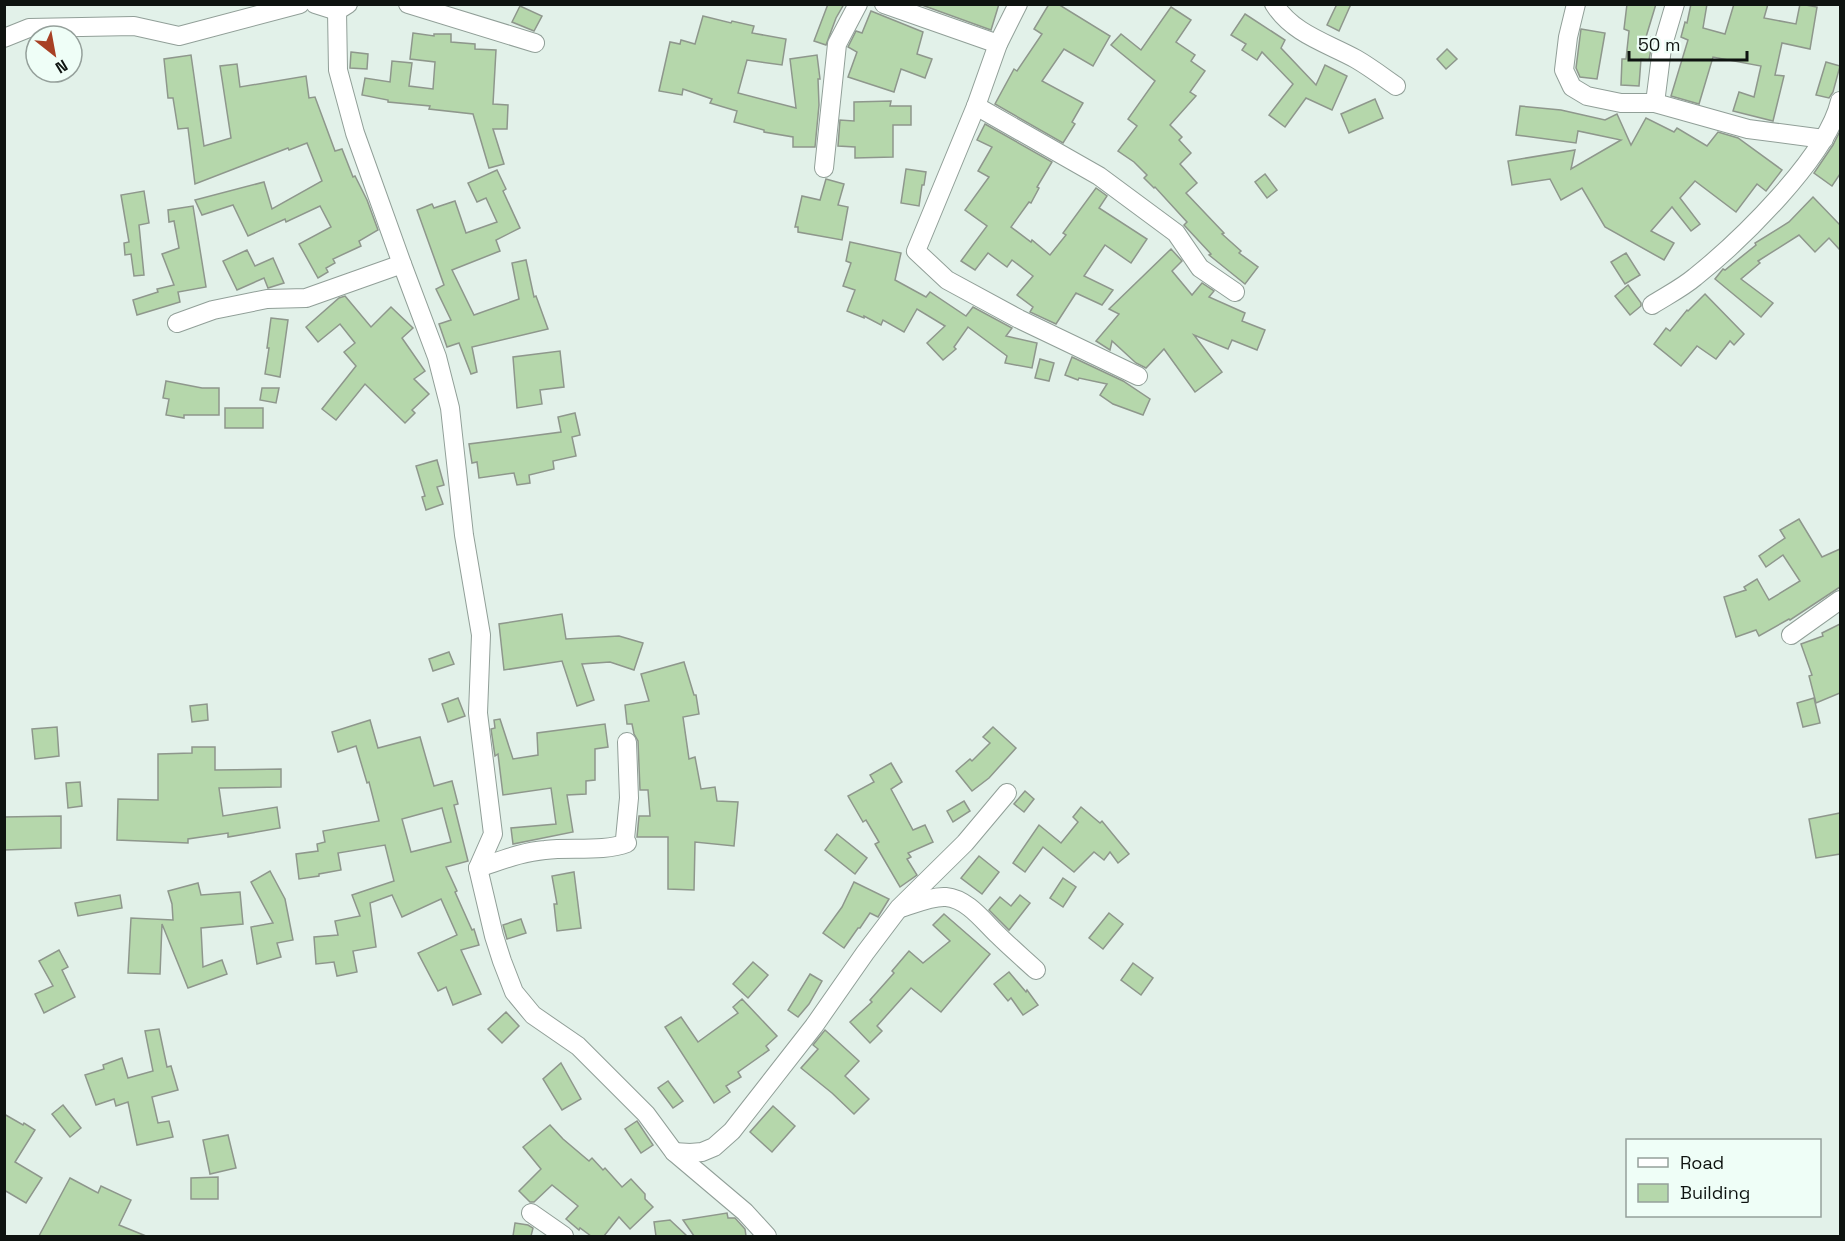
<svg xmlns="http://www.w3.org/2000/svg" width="1845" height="1241" viewBox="0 0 1845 1241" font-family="'Space Grotesk',sans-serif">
  <rect width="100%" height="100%" fill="#e2f1e9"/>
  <g fill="#b5d7ab" stroke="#8e978c" stroke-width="1.5" fill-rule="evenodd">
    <polygon points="828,4 844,4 836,18 826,45 814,41"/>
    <polygon points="919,4 999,4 991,30"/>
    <polygon points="1049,4 1058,4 1110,36 1093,66 1064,49 1042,81 1083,103 1072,122 1075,124 1063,143 995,104 1014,69 1017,71 1042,34 1034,29"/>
    <polygon points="1337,4 1351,4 1339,31 1327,25"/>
    <polygon points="1627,4 1656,4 1646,37 1653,38 1649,60 1641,59 1639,86 1621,85 1622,59 1626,59 1629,31 1624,29"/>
    <polygon points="1691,4 1707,4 1703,28 1725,34 1734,4 1768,4 1764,18 1796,24 1800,4 1817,7 1810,49 1782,43 1775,75 1784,76 1773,121 1733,111 1739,92 1754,97 1761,66 1713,57 1699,104 1671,96 1688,40 1681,37 1685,22 1687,23"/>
    <polygon points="520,6 542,16 534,31 512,22"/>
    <polygon points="1171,7 1191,20 1176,42 1195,55 1191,61 1205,71 1190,92 1196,96 1170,125 1182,137 1179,140 1191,153 1180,164 1197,183 1186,193 1224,233 1222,234 1241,251 1239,253 1258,267 1245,284 1209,255 1211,254 1184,225 1187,222 1155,187 1154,188 1144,178 1147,175 1134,162 1118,151 1137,126 1128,119 1155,81 1111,45 1121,34 1141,50"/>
    <polygon points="871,11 923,32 917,54 932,59 925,78 901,69 894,92 848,77 857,52 848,47 856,31 862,33"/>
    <polygon points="1245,14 1285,40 1281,48 1316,85 1325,65 1347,76 1332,110 1306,98 1285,127 1269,115 1293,84 1262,52 1257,60 1242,50 1246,44 1231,35"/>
    <polygon points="703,16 731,23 732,21 754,26 752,33 786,39 782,65 747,60 738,93 796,108 790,59 817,55 820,79 818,79 819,105 815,147 793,147 793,137 764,132 764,130 734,122 737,111 710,103 712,99 683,89 682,95 659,91 670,42 680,44 681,40 695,44"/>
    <polygon points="1581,29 1605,33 1597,79 1580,77 1576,68"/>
    <polygon points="413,33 434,36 434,34 451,34 451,42 475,44 475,49 496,50 493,104 508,105 507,129 493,129 504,164 489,168 473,114 429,109 430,106 388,102 388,100 362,95 365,78 390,82 392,61 412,63 409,86 433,89 435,62 410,59"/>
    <polygon points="1447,49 1457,59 1446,69 1437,59"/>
    <polygon points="351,52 368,54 367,69 350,68"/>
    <polygon points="191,55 204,146 231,138 220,66 237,64 240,87 306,76 309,98 315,97 335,151 342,149 353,177 355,176 367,200 378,230 359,241 361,246 333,259 335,263 326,268 328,272 318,278 299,244 331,227 320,206 286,222 285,219 248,236 233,205 202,215 195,200 264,182 272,209 322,181 307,143 289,150 288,148 195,184 188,128 178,129 173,98 168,98 164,59"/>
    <polygon points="1826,62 1840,66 1833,92 1829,98 1816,95"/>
    <polygon points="1375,99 1383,118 1349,133 1341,114"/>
    <polygon points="891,101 890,106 911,106 911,125 893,125 893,157 855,158 855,147 838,146 840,120 854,121 854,102"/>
    <polygon points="1520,106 1561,110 1605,120 1617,114 1631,145 1646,118 1674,132 1677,128 1707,146 1718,132 1738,138 1782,170 1766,191 1757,184 1736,212 1695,181 1680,198 1700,224 1691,231 1672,207 1651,231 1674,243 1664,260 1605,227 1582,188 1561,200 1550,179 1512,185 1508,161 1575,150 1571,169 1621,140 1578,131 1576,143 1516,135"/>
    <polygon points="985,124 1052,162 1037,187 1039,188 1031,203 1029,202 1011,227 1031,242 1032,240 1050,255 1066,235 1063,233 1096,188 1107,196 1099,208 1147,239 1131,263 1105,245 1084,276 1113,290 1102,305 1076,293 1056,324 1030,312 1033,307 1017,295 1033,276 1012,260 1007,267 988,253 975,270 961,261 987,226 965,210 989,177 978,171 992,147 977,140"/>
    <polygon points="1840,131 1840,174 1832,186 1814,173 1833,145"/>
    <polygon points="906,169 926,172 924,185 922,185 919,206 901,203"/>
    <polygon points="497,170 506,189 503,191 520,228 496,240 500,251 452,270 474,315 519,299 512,263 526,260 534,297 536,296 548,329 472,347 477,372 471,374 459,343 447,347 439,324 451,320 436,289 444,285 417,210 432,204 434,208 455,201 466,233 497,222 486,198 477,202 468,183"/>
    <polygon points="1265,174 1277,190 1267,198 1255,182"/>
    <polygon points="826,179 844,184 838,205 848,207 842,240 798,232 798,227 795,227 802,196 820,200"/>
    <polygon points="144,191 149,223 139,225 144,275 134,276 131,254 125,255 124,243 129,242 121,195"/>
    <polygon points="1813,197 1840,225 1840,250 1829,238 1815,252 1799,235 1758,261 1760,263 1741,279 1773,303 1761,317 1715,279 1723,269 1725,270 1756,245 1755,243 1789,222"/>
    <polygon points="193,206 206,287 178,292 180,302 137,315 133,300 158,292 157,289 174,285 162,254 179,248 174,221 169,222 168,210"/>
    <polygon points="850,242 901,253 895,280 926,297 930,292 966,316 973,307 1012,328 1006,336 1037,343 1032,368 1005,363 1007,356 968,327 954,347 956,349 943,360 927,343 945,326 917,309 904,332 883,320 881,325 864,316 864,318 847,311 855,290 843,286 851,263 846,261"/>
    <polygon points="1171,249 1182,261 1172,271 1192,295 1202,283 1214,291 1209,297 1245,313 1242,321 1265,330 1257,350 1232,340 1228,349 1194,335 1222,372 1195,392 1164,349 1146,368 1136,363 1112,341 1110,350 1096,341 1119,314 1109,309"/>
    <polygon points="247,250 255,266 273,258 284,283 268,288 264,278 237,290 223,261"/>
    <polygon points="1626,253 1640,275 1625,284 1611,262"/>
    <polygon points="1628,285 1641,303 1641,306 1630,315 1615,296"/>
    <polygon points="1705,294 1744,334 1734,345 1730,341 1716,359 1697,346 1681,366 1654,344 1666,328 1670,331 1687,310 1688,311"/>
    <polygon points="345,296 371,327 391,307 413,328 402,338 425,371 414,379 429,394 412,410 415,413 405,423 365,384 336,420 322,409 356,366 344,352 355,343 340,324 318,342 306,327 339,298"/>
    <polygon points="271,318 288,320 280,377 265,374 269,348 267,348"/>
    <polygon points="560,351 564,387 540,390 542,404 517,408 513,357"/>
    <polygon points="1072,357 1123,381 1150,399 1143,415 1113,404 1100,395 1107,384 1079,378 1078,380 1065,375"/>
    <polygon points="1040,359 1054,363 1049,381 1035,378"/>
    <polygon points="166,381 202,388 219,388 219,415 184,415 184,418 166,415 169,399 163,398"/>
    <polygon points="262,388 279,388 276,403 260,400"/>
    <rect x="225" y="408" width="38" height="20"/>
    <polygon points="575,413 580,435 572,437 576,456 553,461 554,469 529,475 530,483 517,485 514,473 479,478 477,462 472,463 469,444 561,432 558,417"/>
    <polygon points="437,460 444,485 437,487 443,504 426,510 422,497 425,496 416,466"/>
    <polygon points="1799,519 1822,557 1840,549 1840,587 1790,620 1789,619 1759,636 1756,630 1736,637 1724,597 1746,590 1744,587 1757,579 1769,600 1800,581 1783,555 1766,567 1759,556 1785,538 1780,530"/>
    <polygon points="562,614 566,639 619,636 643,643 634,670 610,662 582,664 594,700 577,706 562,661 504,670 499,624"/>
    <polygon points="1840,624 1840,693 1816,703 1809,676 1812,675 1801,644 1823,636 1822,633"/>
    <polygon points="449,652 454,664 433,671 429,659"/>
    <polygon points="684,662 694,695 696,695 699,714 683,717 689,759 695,757 701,789 715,787 717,801 738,802 734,846 695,842 694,890 668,889 668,837 637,837 639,816 650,816 648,790 640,790 638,741 634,734 632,724 627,724 625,705 649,701 641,674"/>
    <polygon points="458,698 465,716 448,722 442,704"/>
    <polygon points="1814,698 1820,723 1803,727 1797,703"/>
    <polygon points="207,704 208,720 192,722 190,706"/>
    <polygon points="500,719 513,759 538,755 537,733 605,724 608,747 595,749 595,780 586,781 586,794 567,795 573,832 513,844 511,828 556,824 551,788 503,795 498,754 495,756 491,729 495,728 494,720"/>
    <path d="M 370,720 L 378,748 L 420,737 L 434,786 L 452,781 L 458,804 L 454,805 L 468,861 L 446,867 L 457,891 L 455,892 L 472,930 L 474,929 L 479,945 L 461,950 L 481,994 L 453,1005 L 446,987 L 438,991 L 418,953 L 457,935 L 441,899 L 402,917 L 392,895 L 370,903 L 376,947 L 353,951 L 357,972 L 337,976 L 334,962 L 316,964 L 314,937 L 338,935 L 335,921 L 360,916 L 352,895 L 394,881 L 385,845 L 338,853 L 341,870 L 319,874 L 319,876 L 299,879 L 296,854 L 318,851 L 317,844 L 325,842 L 323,831 L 379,821 L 369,782 L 367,783 L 356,746 L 338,752 L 332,732 ZM 442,808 L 451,842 L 411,852 L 402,819 Z"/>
    <polygon points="57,727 59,756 35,759 32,729"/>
    <polygon points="993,727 1016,748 989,778 972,791 956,771 970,759 972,761 990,743 983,737"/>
    <polygon points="192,747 215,747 215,770 281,769 281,787 219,788 223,816 277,807 280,828 228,837 228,833 188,839 188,843 117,840 118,799 158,800 158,754 192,753"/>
    <polygon points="891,763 902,782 891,789 913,830 925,825 933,842 908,853 911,857 907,859 917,875 900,887 875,844 879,842 866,820 863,822 848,796 874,782 870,775"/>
    <polygon points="80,782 82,806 68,808 66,783"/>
    <polygon points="1025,791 1034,799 1024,812 1014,804"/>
    <polygon points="964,801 970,811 953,822 947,811"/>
    <polygon points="1081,807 1100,823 1102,821 1129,854 1118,863 1110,852 1104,860 1094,852 1074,872 1043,847 1025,872 1013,863 1039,825 1061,843 1078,822 1073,817"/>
    <polygon points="1840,813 1840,854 1816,858 1809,819"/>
    <polygon points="61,816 61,848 4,850 4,817"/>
    <polygon points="837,834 867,858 855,874 825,850"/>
    <polygon points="979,856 999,872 982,894 961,878"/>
    <polygon points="270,871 285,899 293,940 277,943 281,957 257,964 251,927 273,923 251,882"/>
    <polygon points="574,872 581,928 557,931 554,904 557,904 552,876"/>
    <polygon points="1063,878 1076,887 1063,907 1050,898"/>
    <polygon points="854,882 889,899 878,917 870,913 860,928 858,928 844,948 823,933 842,907"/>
    <polygon points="198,883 201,895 240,892 243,924 201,928 203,967 222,960 227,974 188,988 162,924 160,974 128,973 131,918 173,920 172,904 168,891"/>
    <polygon points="120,895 122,908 78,916 75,903"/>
    <polygon points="1020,895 1030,903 1009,930 989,910 1000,897 1011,906"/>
    <polygon points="1109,913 1123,924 1103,949 1089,938"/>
    <polygon points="944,914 990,954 941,1012 911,988 877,1026 882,1031 870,1043 850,1022 872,1002 870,1000 894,973 892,971 909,951 923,963 950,941 933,925"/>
    <polygon points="521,919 526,933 507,939 503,925"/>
    <polygon points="59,950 68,967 62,970 75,997 44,1013 35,994 53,986 39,961"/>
    <polygon points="753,962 768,975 748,998 733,984"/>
    <polygon points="1133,963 1153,978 1141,995 1121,980"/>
    <polygon points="1009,972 1026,992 1027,990 1038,1005 1023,1015 1011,998 1008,1001 994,984"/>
    <polygon points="810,974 822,981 809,1004 798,1017 788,1010"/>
    <polygon points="742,999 777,1036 766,1046 769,1050 738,1072 741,1077 726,1086 730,1092 714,1103 665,1027 681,1017 698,1042 738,1013 733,1007"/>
    <polygon points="506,1012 519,1026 502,1043 488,1029"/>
    <polygon points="159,1029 167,1067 171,1066 178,1090 152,1097 158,1123 169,1121 173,1137 137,1145 128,1102 116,1106 114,1099 96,1105 85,1075 104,1069 103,1065 122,1058 128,1078 153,1071 145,1031"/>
    <polygon points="825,1030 859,1061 845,1076 869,1099 854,1114 832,1093 801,1068 818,1049 813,1045"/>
    <polygon points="561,1063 581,1099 562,1110 543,1079"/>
    <polygon points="668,1081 683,1101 673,1108 658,1088"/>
    <polygon points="63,1105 81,1128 70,1137 52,1114"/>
    <polygon points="773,1106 795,1126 772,1152 750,1132"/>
    <polygon points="4,1114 23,1125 24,1123 35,1130 15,1162 42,1178 26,1203 4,1190"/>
    <polygon points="637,1121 653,1145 641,1153 625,1129"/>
    <polygon points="550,1125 563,1139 589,1161 592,1158 603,1170 605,1168 622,1187 631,1179 645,1194 645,1199 653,1207 630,1229 619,1217 604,1236 591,1236 580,1228 579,1230 566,1219 578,1206 552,1185 534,1202 530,1202 519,1191 541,1169 523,1147"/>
    <polygon points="228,1135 236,1168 210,1174 203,1140"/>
    <polygon points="218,1177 218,1199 191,1199 191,1178"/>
    <polygon points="70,1178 98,1193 101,1186 131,1200 119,1225 146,1236 39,1236"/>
    <polygon points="727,1213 728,1218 735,1218 745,1229 746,1236 694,1236 683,1220"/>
    <polygon points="670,1220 687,1236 656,1236 654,1222"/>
    <polygon points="515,1223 528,1225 533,1228 531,1236 513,1236"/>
  </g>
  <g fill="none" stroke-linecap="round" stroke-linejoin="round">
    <g stroke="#919f98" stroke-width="20">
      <g id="street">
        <polyline points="315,4 337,11"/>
        <polyline points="348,4 337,11 338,70 355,133 402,264 437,357 450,408 464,535 481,635 478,713 493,834 478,868 494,936 502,961 514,992 533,1015 578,1046 646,1114 674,1152 745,1212 767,1236"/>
        <polyline points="408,4 535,43"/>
        <polyline points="884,4 998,44"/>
        <polyline points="1018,4 998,44 976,106 916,251 947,280 1019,319 1138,376"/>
        <path d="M 1274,4 C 1293,34 1327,43 1356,59 C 1370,67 1383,77 1396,86"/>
        <polyline points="1576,4 1568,37 1564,70 1572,87 1587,96 1621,103 1655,103 1748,129 1824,139"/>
        <polyline points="4,38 29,28 134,26 179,36 300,4"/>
        <polyline points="1655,103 1662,48 1675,4"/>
        <polyline points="976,106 1099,176 1176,233 1200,268 1235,292"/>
        <polyline points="824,168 837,44 858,4"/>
        <path d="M 1652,305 C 1666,296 1682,288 1695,277 C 1740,241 1827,157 1840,101"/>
        <polyline points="177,323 213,310 267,299 306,298 402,264"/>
        <polyline points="1791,635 1840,600"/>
        <path d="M 478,868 C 500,861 521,852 545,850 C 571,847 604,852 627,843 L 625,839 L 629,798 L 627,742"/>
        <path d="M 901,908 C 914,904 932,896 946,897 C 968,899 984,922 998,935 C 1010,947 1023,958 1036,970"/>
        <polyline points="674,1152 690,1153 702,1152 714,1147 732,1131 814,1026 865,953 899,908 965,843 1007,793"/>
        <polyline points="531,1213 564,1236"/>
      </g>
    </g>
    <use href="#street" stroke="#fff" stroke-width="18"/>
  </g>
  <rect width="1845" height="1241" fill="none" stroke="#0e1310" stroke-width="12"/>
  <rect x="1626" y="1139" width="195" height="78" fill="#effef7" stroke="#95a09b" stroke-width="1.5"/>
  <rect x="1638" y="1158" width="30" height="9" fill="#ffffff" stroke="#95a09b" stroke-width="1.5"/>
  <text x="1680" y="1169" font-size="18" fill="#0e1310">Road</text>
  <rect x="1638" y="1184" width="30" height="18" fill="#b5d7ab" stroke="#95a09b" stroke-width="1.5"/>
  <text x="1680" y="1199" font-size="18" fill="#0e1310">Building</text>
  <g transform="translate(54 54) rotate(149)"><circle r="28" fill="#effef7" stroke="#95a09b" stroke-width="1.5"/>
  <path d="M0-4.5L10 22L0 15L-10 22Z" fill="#a84024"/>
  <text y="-9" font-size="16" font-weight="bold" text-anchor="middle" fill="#0e1310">N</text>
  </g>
  <path d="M1629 51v9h118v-9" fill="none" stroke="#0e1310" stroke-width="3"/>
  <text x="1638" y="51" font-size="18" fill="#0e1310" stroke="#effef7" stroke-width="4.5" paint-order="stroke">50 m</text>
</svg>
